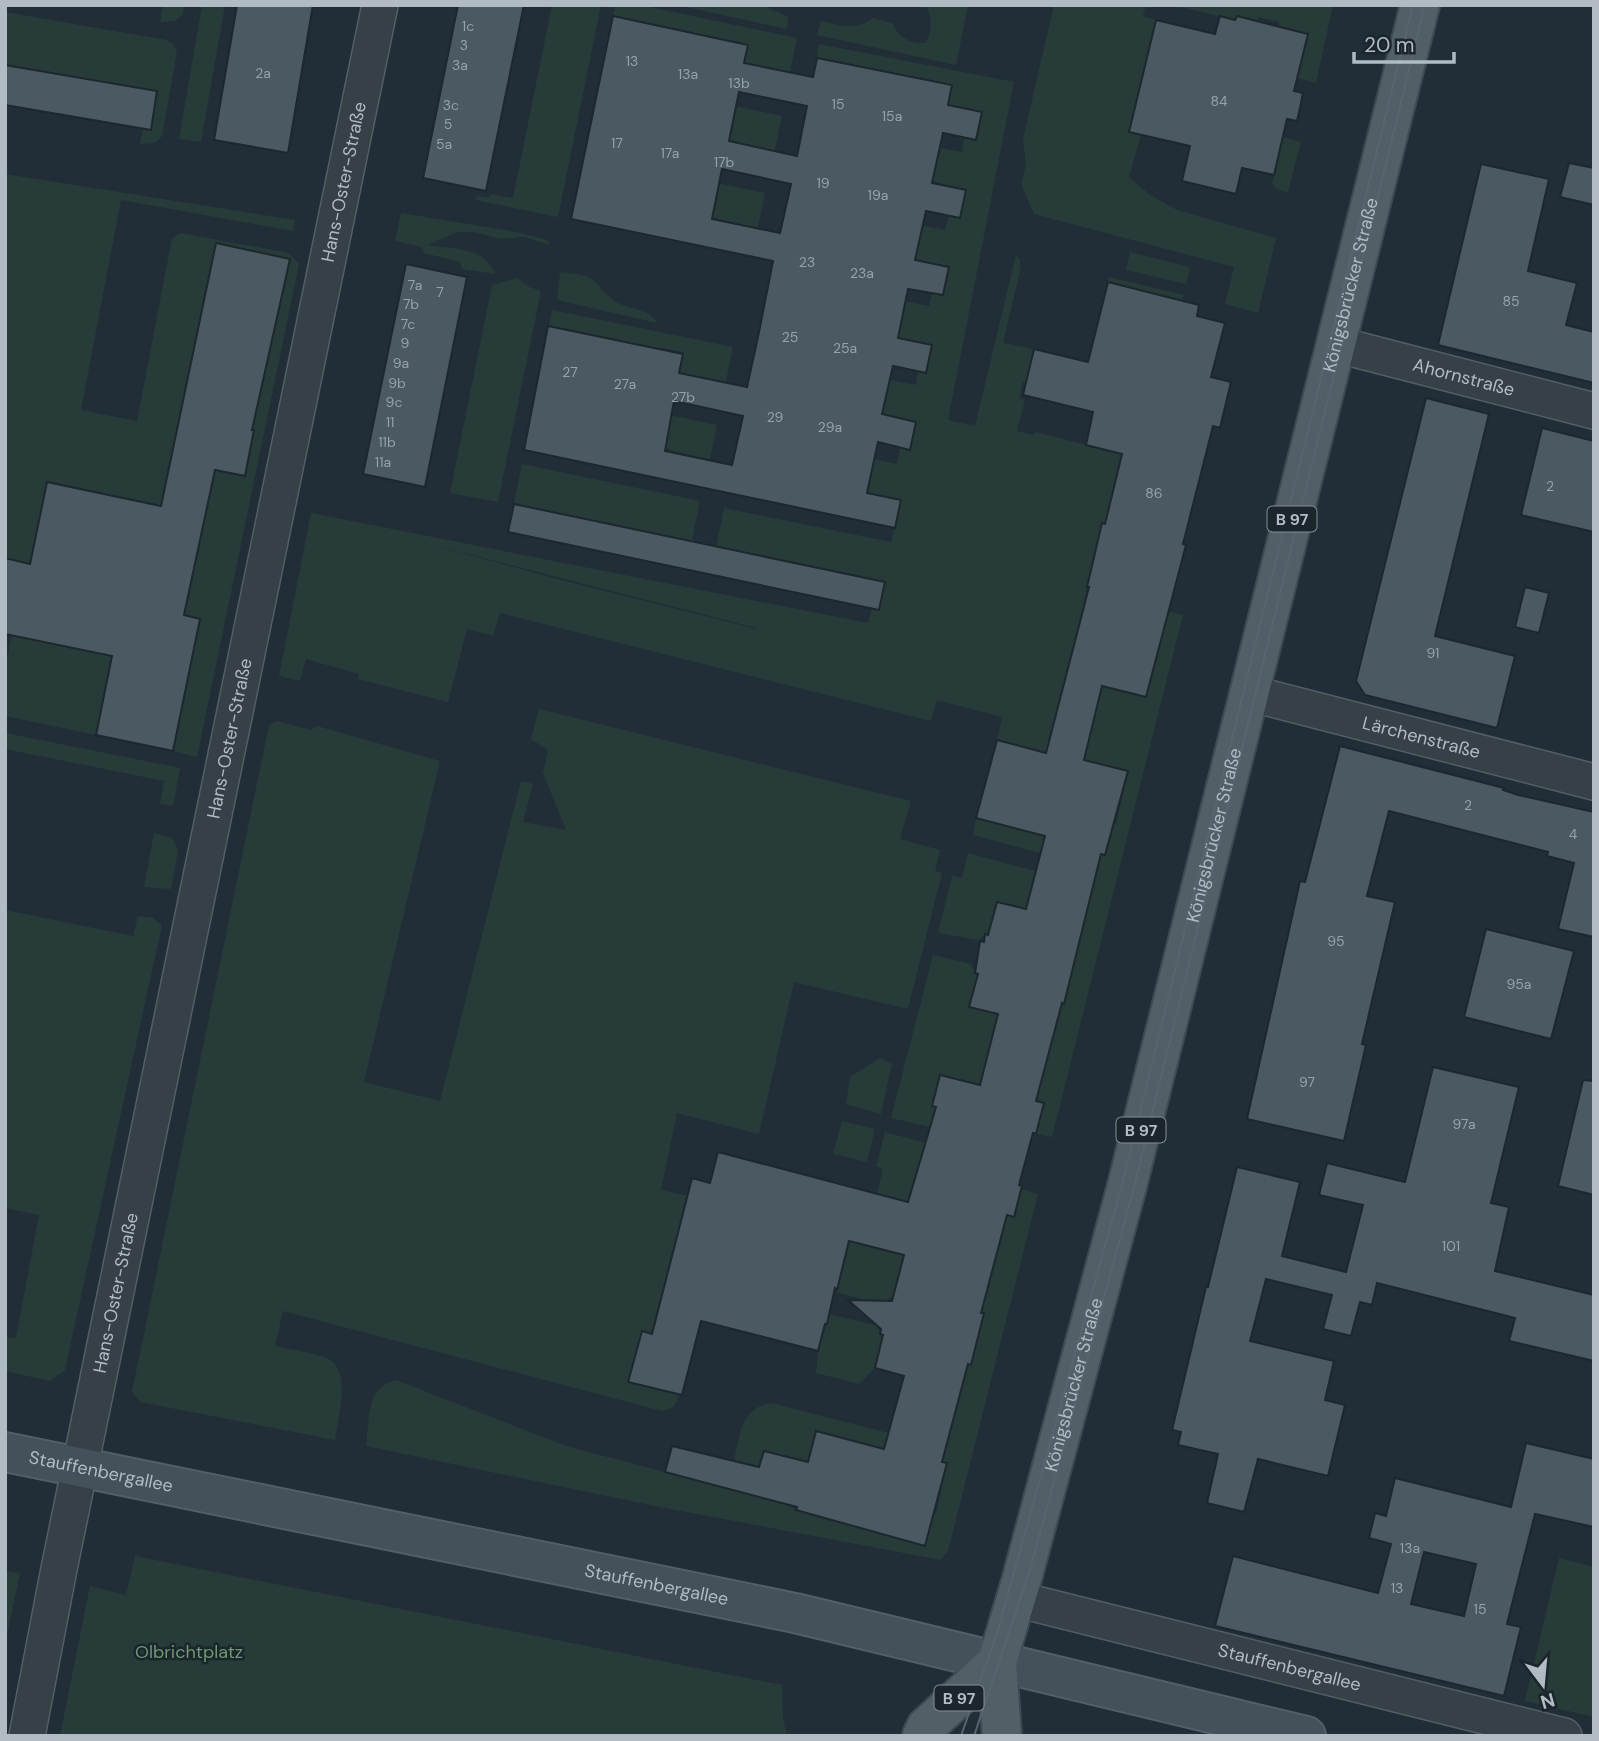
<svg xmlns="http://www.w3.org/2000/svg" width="1599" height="1741" viewBox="0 0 1599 1741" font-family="'DM Sans',sans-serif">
  <rect width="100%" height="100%" fill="#222e37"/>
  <g fill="#273c39" fill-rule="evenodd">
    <polygon points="171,5 184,5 183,14 175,21 160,22 163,6 171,7"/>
    <polygon points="202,5 225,5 201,142 179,139"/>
    <polygon points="552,5 601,5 558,217 476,200 477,196 489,198 490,194 513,198"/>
    <polygon points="615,5 639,5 797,38 784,101 744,63 748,44 726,39 722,59 688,52 692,33 613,16"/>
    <polygon points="677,5 762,5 788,17 787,29"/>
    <path d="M 925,5 L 968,5 L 956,65 L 817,35 L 821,21 C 840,25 856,32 872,18 L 892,23 C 899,37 909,44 925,43 C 933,30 933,18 925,5 Z"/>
    <polygon points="1054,5 1146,5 1143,16 1156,20 1129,131 1141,135 1129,177 1150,195 1177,210 1276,238 1258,313 1225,304 1234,267 1034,214 1021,184 1026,165 1023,139"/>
    <polygon points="1172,5 1333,5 1316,83 1297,78 1308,35 1279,27 1279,22 1259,17 1257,21 1237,16 1235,20"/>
    <polygon points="5,12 166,40 172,43 177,52 162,136 155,143 140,144 143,128 151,129 157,91 5,65"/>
    <path d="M 819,44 L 1014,82 L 948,420 L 975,426 L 1016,255 L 1020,260 L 1020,271 L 1003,343 L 1034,349 L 1026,383 L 1023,382 L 1019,398 L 1025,400 L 1017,431 L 1033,435 L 1035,432 L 1122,454 L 1105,524 L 1102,524 L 1066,679 L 1102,686 L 1167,611 L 1183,615 L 1052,1137 L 1036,1134 L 1044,1103 L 1036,1101 L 1062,1003 L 1064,1004 L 1101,854 L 1106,854 L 1114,824 L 1116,824 L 1128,772 L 1084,760 L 1090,733 L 1070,759 L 997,740 L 1002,717 L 937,700 L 931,721 L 500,613 L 493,636 L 467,629 L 448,702 L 358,679 L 359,674 L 306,659 L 300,681 L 279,676 L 311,513 L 868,623 L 872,609 L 879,610 L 885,582 L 716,547 L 724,508 L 891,542 L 901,500 L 867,493 L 871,473 L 736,446 L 739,432 L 897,464 L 900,447 L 910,449 L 916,422 L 882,414 L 886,395 L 752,367 L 753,353 L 916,385 L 918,371 L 926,372 L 932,345 L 898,338 L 902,318 L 767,290 L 769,275 L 929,306 L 932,293 L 943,295 L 949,268 C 892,255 841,225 784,213 L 787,199 L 945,230 L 949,216 L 960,218 L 965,190 C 909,177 858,148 801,135 L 804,123 L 962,152 L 964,138 L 976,140 L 948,105 L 952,85 L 930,80 L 835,82 L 839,62 L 817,57 ZM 421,542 L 756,628 L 756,629 L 565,581 Z"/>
    <polygon points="601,78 782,116 769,178 757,176 763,148 729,141 733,121 711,117"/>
    <polygon points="1283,137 1301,142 1288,192 1277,190 1272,183"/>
    <path d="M 584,156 L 765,193 L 752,256 L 740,254 L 745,226 C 687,213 637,183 580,172 Z"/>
    <polygon points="5,174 295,220 293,231 121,200 81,410 137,421 172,238 181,233 289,253 299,264 197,757 173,751 200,619 184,615 215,470 245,476 253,430 252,430 290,259 216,244 207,289 169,577 23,565 22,562 5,560"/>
    <path d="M 401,213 L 516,232 L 547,240 L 550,245 L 524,237 L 501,239 L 474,232 L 457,232 L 428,245 C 451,249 484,246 495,274 L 462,269 L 460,262 L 424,253 L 422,247 L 395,241 Z"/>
    <polygon points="1130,252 1190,267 1186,284 1126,270"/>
    <path d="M 560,272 C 569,273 580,274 588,277 C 598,282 604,294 613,300 C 628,311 647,306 657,323 L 557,300 Z"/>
    <polygon points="1109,277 1184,295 1182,300 1108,282"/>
    <polygon points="517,278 529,287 541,291 498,502 450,493 492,285"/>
    <polygon points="552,310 733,347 720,410 708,408 714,380 680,373 684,352 662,348 658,368 624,361 627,342 606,337 602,357 567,350 571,330 549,326"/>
    <path d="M 536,387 L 717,425 L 704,488 L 693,485 L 698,457 C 640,445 590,415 533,403 Z"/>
    <polygon points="522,464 700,501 686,569 678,567 683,539 514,504"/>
    <polygon points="12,635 112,656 96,735 5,716 5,667"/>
    <path d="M 539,709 L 911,801 L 900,839 L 940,850 L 935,871 L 942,873 L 908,1009 L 794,982 L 759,1134 L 677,1113 L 661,1190 L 687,1196 L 651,1334 L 642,1331 L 629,1381 L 679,1395 C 676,1406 673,1409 662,1411 L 283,1311 L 275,1346 C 292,1350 313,1352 328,1359 C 352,1370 338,1419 335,1440 L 140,1402 L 132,1392 L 269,725 L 277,721 L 311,730 L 317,726 L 440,761 L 364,1082 L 440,1101 L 521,781 L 533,784 L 523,822 L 566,830 L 543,773 L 548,750 L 531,739 Z"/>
    <polygon points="5,733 180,768 173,806 160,804 164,781 5,749"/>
    <polygon points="976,818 1045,836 1040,853 973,835"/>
    <polygon points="154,833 172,838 178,850 171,889 144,887"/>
    <polygon points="968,853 1035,871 1026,909 997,902 988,935 985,935 978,940 938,933 952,876 962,878"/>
    <polygon points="5,910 133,936 138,916 153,918 162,925 65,1370 50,1381 5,1371 5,1337 16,1338 39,1215 5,1208"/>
    <polygon points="933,955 971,964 975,973 978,974 970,1007 998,1014 980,1085 935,1107 930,1127 891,1118"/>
    <polygon points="880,1058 892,1064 881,1114 846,1104 850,1077"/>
    <polygon points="842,1121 875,1129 867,1162 833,1154"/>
    <polygon points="885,1132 926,1143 911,1190 923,1193 868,1229 883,1169 876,1166"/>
    <path d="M 1021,1189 L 1038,1194 L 948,1551 L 941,1560 L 660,1507 L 366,1446 C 370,1419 365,1387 396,1380 L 566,1446 L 786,1504 L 796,1510 L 925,1546 L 933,1514 L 936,1514 L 947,1464 L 942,1462 L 968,1364 L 971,1364 L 984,1314 L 981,1313 L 1007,1215 L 1014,1216 Z"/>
    <polygon points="849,1241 907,1256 893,1296 880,1304 836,1292"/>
    <polygon points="829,1314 875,1325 883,1335 875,1368 859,1384 816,1373 818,1351"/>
    <path d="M 771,1403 L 889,1433 L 885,1449 L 817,1431 L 807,1462 L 764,1451 L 759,1467 L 734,1461 C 740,1435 740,1408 771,1403 Z"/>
    <polygon points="135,1556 782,1685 783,1719 787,1736 60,1736 90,1586 126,1595"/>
    <polygon points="1559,1558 1594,1567 1594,1717 1525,1701"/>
    <polygon points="5,1571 20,1573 5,1645"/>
  </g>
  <g fill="#4a5962" stroke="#1d272e" stroke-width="2" fill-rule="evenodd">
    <polygon points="237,5 313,5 288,153 214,140"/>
    <polygon points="458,5 524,5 486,191 423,178"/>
    <path d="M 613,16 L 748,45 L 744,63 L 813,77 L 817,58 L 952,85 L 948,105 L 982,112 L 976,140 L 943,133 L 932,183 L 966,190 L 960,218 L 926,211 L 915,260 L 949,267 L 943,295 L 908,289 L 898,338 L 932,345 L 926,373 L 893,366 L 882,414 L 916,422 L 910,450 L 878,442 L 867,493 L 901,500 L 895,528 L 524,450 L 548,326 L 683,354 L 679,373 L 747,387 L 758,337 L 773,261 L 571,219 ZM 739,92 L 807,106 L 797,156 L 729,141 ZM 722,169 L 791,184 L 780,233 L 712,219 ZM 674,401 L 743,416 L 732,465 L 665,451 Z"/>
    <polygon points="1220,16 1235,20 1237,16 1308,34 1294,91 1303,93 1300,108 1297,121 1287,119 1274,175 1242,168 1236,194 1182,181 1190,146 1129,132 1156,20 1215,34"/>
    <polygon points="5,65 157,91 151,130 5,105"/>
    <polygon points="1569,163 1594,168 1594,205 1560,197"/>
    <polygon points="1481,164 1549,179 1528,271 1577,283 1566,325 1594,332 1594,383 1438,345"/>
    <polygon points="216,243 290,259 252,430 254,430 245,476 215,470 184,615 200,619 173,751 96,735 112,656 5,634 5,558 30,564 47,482 161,506"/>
    <polygon points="406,264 467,277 425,487 363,474"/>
    <polygon points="1108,282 1199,305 1197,316 1225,323 1211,377 1231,382 1220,428 1213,426 1183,544 1186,545 1146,697 1102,686 1084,760 1128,771 1105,855 1101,854 1064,1004 1062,1003 1036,1101 1044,1103 1036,1134 1033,1133 1019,1185 1022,1186 1014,1217 1007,1215 981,1313 984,1313 971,1365 968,1364 942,1462 947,1463 925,1546 796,1510 797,1507 665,1472 672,1446 759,1467 764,1451 808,1462 816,1431 884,1449 904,1376 875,1368 883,1335 880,1334 881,1329 848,1300 892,1301 904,1255 849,1241 837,1290 835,1288 827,1324 825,1324 818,1351 701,1321 682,1395 628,1382 642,1331 652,1334 692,1178 710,1183 718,1152 908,1202 936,1107 932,1106 940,1075 980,1085 998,1014 969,1007 978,974 975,973 980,941 984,942 985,934 988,935 997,902 1026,909 1045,836 976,818 997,740 1046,753 1089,587 1087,587 1102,523 1105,524 1122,454 1086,445 1093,412 1023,395 1034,349 1088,362"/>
    <polygon points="1426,398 1489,414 1435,636 1515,656 1497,728 1365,695 1356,681"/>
    <polygon points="1542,428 1594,441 1594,532 1521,515"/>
    <polygon points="514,504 885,582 879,610 508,532"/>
    <polygon points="1525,587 1549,593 1539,633 1515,627"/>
    <polygon points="1340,746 1504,788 1503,790 1518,795 1594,812 1594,937 1558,929 1574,863 1547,856 1548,852 1389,811 1367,896 1395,902 1362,1044 1366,1045 1344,1141 1247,1119 1300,881 1305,882"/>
    <polygon points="1486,929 1574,951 1551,1039 1464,1017"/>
    <polygon points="1433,1067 1519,1087 1491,1203 1509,1207 1495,1271 1594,1295 1594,1361 1509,1341 1515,1318 1377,1283 1372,1305 1360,1302 1351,1336 1323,1329 1332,1295 1266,1279 1250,1341 1334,1361 1325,1400 1345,1405 1328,1476 1258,1459 1244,1512 1207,1503 1218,1454 1178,1445 1181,1432 1172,1430 1206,1287 1208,1287 1237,1167 1300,1182 1282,1256 1346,1272 1363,1205 1319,1195 1327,1163 1405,1182"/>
    <polygon points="1583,1080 1594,1081 1594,1195 1558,1186"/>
    <path d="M 1526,1443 L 1594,1459 L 1594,1527 L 1535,1514 L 1507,1624 L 1521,1627 L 1504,1696 L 1215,1626 L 1233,1556 L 1378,1593 L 1391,1544 L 1369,1538 L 1375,1513 L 1386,1516 L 1395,1478 L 1511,1507 ZM 1424,1552 L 1476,1564 L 1464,1616 L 1411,1604 Z"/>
  </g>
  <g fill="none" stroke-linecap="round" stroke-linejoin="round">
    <g stroke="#535e65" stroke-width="38">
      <g id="minor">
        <path id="s1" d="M 1335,344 L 1594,411"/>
        <path id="s2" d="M 1249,693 L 1594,782"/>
        <path id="s3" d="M 1016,1599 L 1564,1736"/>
        <path id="s4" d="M 27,1736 L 59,1569 L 380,5"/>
      </g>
    </g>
    <g stroke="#535e65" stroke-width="42">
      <g id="secondary">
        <path id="s5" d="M 5,1452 L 795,1613 L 1306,1736"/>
      </g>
    </g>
    <g stroke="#3f4951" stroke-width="42">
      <g id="primary">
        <polyline points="922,1736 926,1727 997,1662"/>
        <path id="s6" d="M 1002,1736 L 997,1662 L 1021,1582 L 1127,1186 L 1420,5"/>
      </g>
    </g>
    <use href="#minor" stroke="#354047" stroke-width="35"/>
    <use href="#secondary" stroke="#44505a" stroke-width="38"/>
    <use href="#primary" stroke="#535f67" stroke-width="38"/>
    <g stroke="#58656e" stroke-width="2">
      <polyline points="961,1736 998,1630 1122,1185 1413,5"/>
      <polyline points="974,1736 1031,1566 1134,1187 1425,5"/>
    </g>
  </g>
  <g text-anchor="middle" stroke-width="5" stroke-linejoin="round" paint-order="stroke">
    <g font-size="14" fill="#96a2ac">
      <text x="468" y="31">1c</text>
      <text x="464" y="50">3</text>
      <text x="632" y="66">13</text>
      <text x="460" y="70">3a</text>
      <text x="263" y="78">2a</text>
      <text x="688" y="79">13a</text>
      <text x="739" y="88">13b</text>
      <text x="1219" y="106">84</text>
      <text x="838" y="109">15</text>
      <text x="451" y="110">3c</text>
      <text x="892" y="121">15a</text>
      <text x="448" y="129">5</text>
      <text x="617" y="148">17</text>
      <text x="444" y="149">5a</text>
      <text x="670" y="158">17a</text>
      <text x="724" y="167">17b</text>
      <text x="823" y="188">19</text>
      <text x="878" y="200">19a</text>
      <text x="807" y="267">23</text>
      <text x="862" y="278">23a</text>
      <text x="415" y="290">7a</text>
      <text x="440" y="297">7</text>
      <text x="1511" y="306">85</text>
      <text x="411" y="309">7b</text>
      <text x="408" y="329">7c</text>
      <text x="790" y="342">25</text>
      <text x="405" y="348">9</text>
      <text x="845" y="353">25a</text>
      <text x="401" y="368">9a</text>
      <text x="570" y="377">27</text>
      <text x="397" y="388">9b</text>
      <text x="625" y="389">27a</text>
      <text x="683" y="402">27b</text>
      <text x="394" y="407">9c</text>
      <text x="775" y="422">29</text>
      <text x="390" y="427">11</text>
      <text x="830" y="432">29a</text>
      <text x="387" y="447">11b</text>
      <text x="383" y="467">11a</text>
      <text x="1550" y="491">2</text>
      <text x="1154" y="498">86</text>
      <text x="1433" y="658">91</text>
      <text x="1468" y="810">2</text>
      <text x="1573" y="839">4</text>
      <text x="1336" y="946">95</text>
      <text x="1519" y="989">95a</text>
      <text x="1307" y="1087">97</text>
      <text x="1464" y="1129">97a</text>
      <text x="1451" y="1251">101</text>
      <text x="1410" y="1553">13a</text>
      <text x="1397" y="1593">13</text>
      <text x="1480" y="1614">15</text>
    </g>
    <g fill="#1b252c" stroke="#838e96" stroke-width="2">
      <rect x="1267.5" y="506.5" width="49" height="25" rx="5"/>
      <rect x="1116.5" y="1117.5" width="49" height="25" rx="5"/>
      <rect x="934.5" y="1685.5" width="49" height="25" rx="5"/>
    </g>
    <g font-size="16" font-weight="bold" fill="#b0bbc4">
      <text x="1292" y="525">B 97</text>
      <text x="1141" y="1136">B 97</text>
      <text x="959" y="1704">B 97</text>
    </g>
    <g font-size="18" fill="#b0bbc4" stroke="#1b252c">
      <text dy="6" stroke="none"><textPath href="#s4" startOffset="1586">Hans-Oster-Straße</textPath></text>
      <text dy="6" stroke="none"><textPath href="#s6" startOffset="1496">Königsbrücker Straße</textPath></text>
      <text dy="6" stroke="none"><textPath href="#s1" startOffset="133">Ahornstraße</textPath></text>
      <text dy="6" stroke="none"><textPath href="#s4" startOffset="1018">Hans-Oster-Straße</textPath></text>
      <text dy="6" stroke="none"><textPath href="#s2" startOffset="178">Lärchenstraße</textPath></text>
      <text dy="6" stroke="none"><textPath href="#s6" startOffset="929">Königsbrücker Straße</textPath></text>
      <text dy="6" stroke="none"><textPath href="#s4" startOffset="452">Hans-Oster-Straße</textPath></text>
      <text dy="6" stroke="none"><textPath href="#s6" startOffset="362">Königsbrücker Straße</textPath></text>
      <text dy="6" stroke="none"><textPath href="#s5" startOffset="98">Stauffenbergallee</textPath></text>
      <text dy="6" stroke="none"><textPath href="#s5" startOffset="665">Stauffenbergallee</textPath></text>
      <text dy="6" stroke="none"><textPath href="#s3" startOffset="282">Stauffenbergallee</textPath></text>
    </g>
    <g font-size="18" fill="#709873" stroke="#1b252c">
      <text x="189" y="1658">Olbrichtplatz</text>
    </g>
  </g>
  <rect width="1599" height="1741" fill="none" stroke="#b0bbc4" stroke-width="14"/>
  <g transform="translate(1543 1685) rotate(164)" stroke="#1b252c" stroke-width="5" paint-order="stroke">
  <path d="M0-5L12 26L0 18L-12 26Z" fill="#b0bbc4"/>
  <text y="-10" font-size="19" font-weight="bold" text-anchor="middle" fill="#b0bbc4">N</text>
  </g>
  <path d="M1354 52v10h100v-10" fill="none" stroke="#b0bbc4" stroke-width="3.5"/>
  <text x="1364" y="52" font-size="21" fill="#b0bbc4" stroke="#1b252c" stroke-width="5" paint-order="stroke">20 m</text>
</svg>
